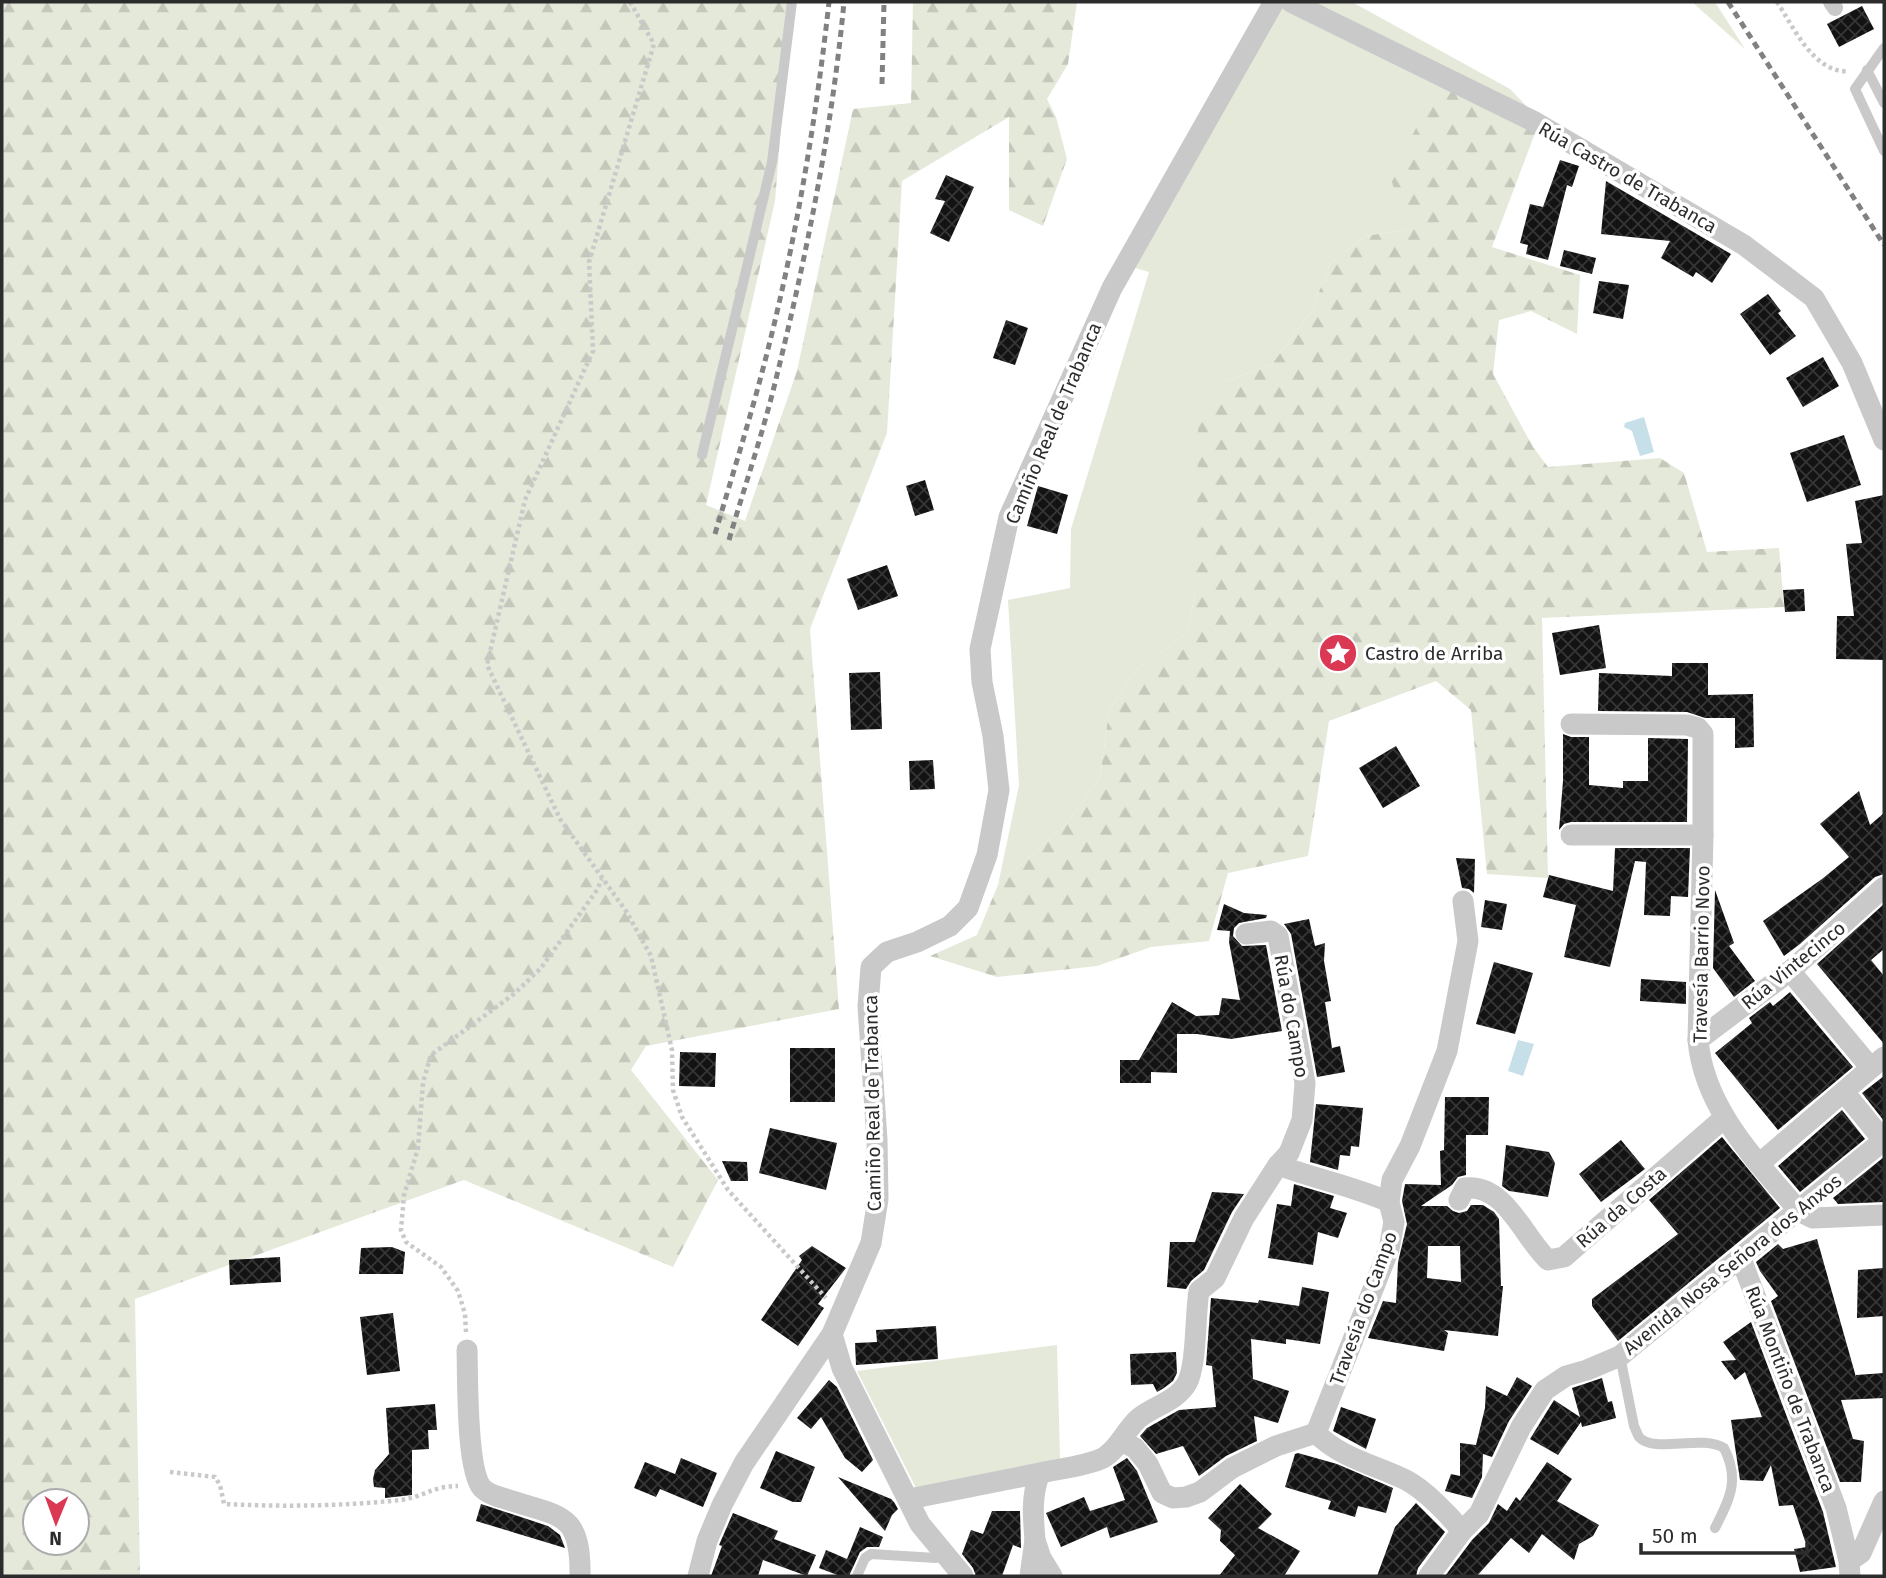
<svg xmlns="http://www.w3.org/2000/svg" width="1886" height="1578" viewBox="0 0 1886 1578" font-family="'Fira Sans',sans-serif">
  <defs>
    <pattern id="forest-firs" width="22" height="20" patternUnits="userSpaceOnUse" patternTransform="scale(1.75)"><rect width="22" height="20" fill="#e4e9da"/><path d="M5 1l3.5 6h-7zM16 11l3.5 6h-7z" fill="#c4c8bb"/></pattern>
    <pattern id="building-cross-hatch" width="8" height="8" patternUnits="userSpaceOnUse" patternTransform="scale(1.75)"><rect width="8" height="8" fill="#131313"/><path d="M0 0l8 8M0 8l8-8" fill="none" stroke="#363636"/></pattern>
  </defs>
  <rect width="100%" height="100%" fill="#fff"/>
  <g fill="#e4e9da">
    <polygon points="1274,2 1352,2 1510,89 1540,120 1405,230 1365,236 1330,264 1311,312 1272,364 1222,383 1196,589 1187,633 1136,670 1109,711 1100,778 1066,824 998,885 1019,785 1008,600 1070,588 1071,529 1149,272 1125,265"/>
    <polygon points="1692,2 1715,2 1745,49"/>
    <polygon points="1057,1345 1060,1459 916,1488 857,1371"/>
  </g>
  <g fill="url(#forest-firs)" fill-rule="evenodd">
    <path d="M 2,2 L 791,2 L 775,201 L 706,505 L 745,521 L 797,371 L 853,109 L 911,103 L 913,2 L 1077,2 L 1068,64 L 1047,99 L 1056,117 L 1067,159 L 1043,226 L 1009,210 L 1009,117 L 902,181 L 887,433 L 810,629 L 839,1009 L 646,1046 L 631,1070 L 718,1180 L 673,1267 L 464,1180 L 135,1299 L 140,1576 L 2,1576 ZM 35,1501 L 77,1501 L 77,1543 L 35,1543 Z"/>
    <polygon points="1442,76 1540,120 1492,247 1580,275 1577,334 1531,311 1499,320 1493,374 1533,447 1548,467 1660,458 1684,473 1707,552 1779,548 1784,607 1542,618 1548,878 1487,874 1471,710 1436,681 1329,721 1308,856 1228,873 1209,941 1151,947 1097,966 997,977 930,956 977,935 998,885 1066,824 1100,778 1109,711 1136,670 1187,633 1196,589 1198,428 1222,383 1272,364 1311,312 1330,264 1365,236 1405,230 1391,178"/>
  </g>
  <g fill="#c7dfe8">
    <polygon points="1644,417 1654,452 1640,456 1632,431 1624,427 1625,423"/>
    <polygon points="1518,1040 1534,1044 1523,1076 1508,1071"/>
  </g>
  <g fill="url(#building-cross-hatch)" fill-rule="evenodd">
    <polygon points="1862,6 1874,29 1839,47 1827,24"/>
    <polygon points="1560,160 1579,166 1572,187 1567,185 1548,260 1526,254 1528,245 1520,243 1530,204 1543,207"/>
    <polygon points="946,175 974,187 949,242 930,233 945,201 935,199"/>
    <polygon points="1606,181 1731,254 1712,283 1696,272 1693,277 1661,258 1670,241 1601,234"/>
    <polygon points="1564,250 1596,258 1592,274 1560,266"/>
    <polygon points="1599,281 1629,285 1623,319 1593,313"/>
    <polygon points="1768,294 1781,311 1778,313 1796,336 1770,355 1740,314"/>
    <polygon points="1006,320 1028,328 1015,365 993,358"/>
    <polygon points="1823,357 1839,386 1803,407 1786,378"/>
    <polygon points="1844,435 1861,485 1807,502 1790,453"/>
    <polygon points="925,480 934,510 915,516 906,486"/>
    <polygon points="1038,486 1068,495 1057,534 1027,526"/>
    <polygon points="1884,495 1884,660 1836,659 1837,616 1854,616 1846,544 1862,543 1855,501"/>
    <polygon points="887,565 898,596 858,610 847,579"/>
    <polygon points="1804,589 1805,611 1785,612 1783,590"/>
    <polygon points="1599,625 1606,668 1560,675 1552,633"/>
    <polygon points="1672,663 1708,663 1708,695 1753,694 1754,747 1735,748 1735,718 1705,718 1687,712 1598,711 1599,673 1672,676"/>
    <polygon points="880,672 882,729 851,730 849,673"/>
    <polygon points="1563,734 1571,737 1589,737 1589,785 1623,788 1623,781 1648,781 1648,738 1688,739 1687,822 1571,822 1564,824 1559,830 1563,781"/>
    <polygon points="1396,746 1420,786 1383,808 1359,768"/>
    <polygon points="933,760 935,789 910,790 909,761"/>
    <polygon points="1859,791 1870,825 1884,813 1884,874 1875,877 1800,944 1784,956 1763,921 1822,879 1849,857 1820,824"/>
    <polygon points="1615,848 1690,848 1688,897 1671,896 1670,916 1644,915 1646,862 1635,861 1610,967 1564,957 1576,905 1543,897 1549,875 1613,891"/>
    <polygon points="1456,858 1475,859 1474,893 1469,889 1462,888"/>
    <polygon points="1715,890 1734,943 1729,946 1755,981 1734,997 1713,968"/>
    <polygon points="1485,900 1507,904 1502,930 1481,927"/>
    <polygon points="1224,904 1244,913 1267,915 1266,918 1239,923 1234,928 1233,936 1242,946 1266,945 1282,1031 1231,1039 1197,1034 1177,1034 1177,1073 1151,1072 1151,1083 1120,1083 1120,1060 1139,1060 1172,1002 1196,1016 1219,1015 1222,998 1240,1000 1229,942 1230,931 1217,930"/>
    <polygon points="1884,904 1884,949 1871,960 1884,976 1884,1044 1817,964"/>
    <polygon points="1309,919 1315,946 1325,943 1324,961 1331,1001 1325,1002 1332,1048 1340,1046 1345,1072 1317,1077 1291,934 1284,924"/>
    <polygon points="1494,962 1533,973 1515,1034 1476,1024"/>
    <polygon points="1641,979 1686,982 1686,1004 1640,1001"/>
    <polygon points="1790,992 1853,1067 1778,1130 1715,1053 1752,1023 1749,1018 1770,1002 1773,1006"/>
    <rect x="790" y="1048" width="45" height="54"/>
    <polygon points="680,1052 716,1053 715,1087 679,1086"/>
    <polygon points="1884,1076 1884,1121 1862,1093"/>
    <path d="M 1445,1097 L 1489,1097 L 1488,1135 L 1466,1135 L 1466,1175 L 1458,1177 L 1452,1185 L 1421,1206 L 1447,1206 L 1453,1211 L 1459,1213 L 1467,1211 L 1471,1205 L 1483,1205 L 1494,1212 L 1499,1219 L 1501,1286 L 1503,1286 L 1498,1336 L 1444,1330 L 1448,1333 L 1444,1351 L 1368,1338 L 1383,1301 L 1396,1303 L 1398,1262 L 1407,1224 L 1402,1201 L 1405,1184 L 1441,1185 L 1440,1151 L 1444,1150 ZM 1428,1246 L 1460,1246 L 1461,1282 L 1427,1278 Z"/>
    <polygon points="1316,1104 1363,1108 1359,1147 1351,1146 1350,1156 1340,1155 1338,1170 1310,1162"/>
    <polygon points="1842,1110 1865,1139 1800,1192 1778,1166"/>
    <polygon points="770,1128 837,1143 826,1190 759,1173"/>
    <polygon points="1722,1137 1780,1208 1618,1341 1592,1306 1592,1299 1678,1234 1649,1200"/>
    <polygon points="1621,1140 1645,1169 1601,1202 1579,1174"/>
    <polygon points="1506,1145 1549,1152 1555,1163 1548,1197 1509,1191 1502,1186"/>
    <polygon points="1884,1157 1884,1202 1838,1204 1833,1198"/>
    <polygon points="722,1161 747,1162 748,1181 731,1181"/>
    <polygon points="1294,1184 1334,1196 1330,1208 1347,1213 1338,1238 1318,1232 1313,1265 1268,1258 1277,1204 1291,1206"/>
    <polygon points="1212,1192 1244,1194 1232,1212 1204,1270 1191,1281 1186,1289 1167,1287 1170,1242 1195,1242"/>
    <polygon points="1817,1239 1856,1377 1856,1375 1884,1373 1884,1398 1841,1400 1853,1439 1864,1441 1861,1482 1840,1482 1771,1301 1778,1296 1760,1271 1756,1262 1778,1244 1783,1249"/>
    <polygon points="812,1246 846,1268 818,1304 824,1308 798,1346 761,1320 802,1260 799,1256"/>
    <polygon points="392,1247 405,1252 403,1274 359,1274 361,1248"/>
    <polygon points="280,1257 281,1282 230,1285 229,1260"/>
    <polygon points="1884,1268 1884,1316 1857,1318 1858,1270"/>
    <polygon points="1302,1287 1329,1292 1320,1344 1286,1339 1286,1344 1251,1339 1253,1379 1289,1391 1278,1423 1254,1416 1257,1441 1226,1456 1199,1476 1183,1446 1156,1454 1140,1436 1147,1428 1179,1410 1216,1407 1212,1366 1206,1365 1211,1298 1258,1303 1259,1300 1299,1306"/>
    <polygon points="393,1313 400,1371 367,1375 360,1317"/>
    <polygon points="1751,1322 1823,1512 1836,1567 1800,1572 1794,1549 1807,1547 1793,1505 1779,1506 1771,1465 1763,1481 1740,1480 1731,1420 1762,1417 1745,1372 1735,1380 1721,1361 1736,1360 1723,1342"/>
    <polygon points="936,1326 938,1359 856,1365 855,1343 877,1342 876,1330"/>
    <polygon points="1176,1352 1177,1373 1173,1381 1164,1388 1157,1392 1153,1384 1131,1385 1130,1354"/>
    <polygon points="1517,1377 1532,1386 1509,1421 1492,1457 1483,1454 1482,1477 1472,1498 1445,1491 1451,1474 1460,1476 1460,1443 1476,1445 1485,1408 1486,1386 1507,1396"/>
    <polygon points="1602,1378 1608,1402 1612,1401 1616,1418 1582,1427 1581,1422 1558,1455 1530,1439 1554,1400 1580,1417 1572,1388"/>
    <polygon points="829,1380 837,1387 873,1460 862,1472 845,1458 821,1417 811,1429 797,1418"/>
    <polygon points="435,1404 437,1430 428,1430 429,1449 412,1450 412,1495 385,1498 385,1488 374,1487 373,1479 375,1470 389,1454 386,1408"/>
    <polygon points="1341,1407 1376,1419 1366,1449 1333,1431"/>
    <polygon points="776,1451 815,1467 801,1502 793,1502 760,1488"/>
    <polygon points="1298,1453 1337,1464 1393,1488 1386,1513 1358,1506 1355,1517 1328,1509 1331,1501 1285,1487 1295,1454"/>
    <polygon points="681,1458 717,1473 703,1507 660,1489 656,1497 634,1488 645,1462 675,1474"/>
    <polygon points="1127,1458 1137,1471 1158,1522 1110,1538 1107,1527 1061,1547 1046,1513 1084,1497 1090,1511 1125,1500 1113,1467"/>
    <polygon points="1547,1462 1572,1479 1557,1501 1599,1525 1593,1536 1579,1544 1574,1560 1542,1534 1529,1553 1511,1538 1477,1576 1445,1576 1472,1540 1489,1523 1498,1504 1507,1511 1516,1497 1520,1501"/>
    <polygon points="838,1477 891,1499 894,1502 898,1509 892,1515 885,1531"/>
    <polygon points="1240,1484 1272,1514 1258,1528 1300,1551 1284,1576 1219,1576 1235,1555 1220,1541 1221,1530 1208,1518"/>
    <polygon points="1416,1503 1445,1532 1418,1568 1416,1576 1377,1576 1395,1527"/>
    <polygon points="481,1504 548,1526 560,1535 565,1548 476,1521"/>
    <polygon points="992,1511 1020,1511 1021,1548 1013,1545 1002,1576 976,1576 973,1568 962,1554 971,1530 983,1534"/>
    <polygon points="733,1513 778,1531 774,1539 816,1555 807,1576 763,1560 758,1576 711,1576 722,1546 719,1545"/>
    <polygon points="860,1527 883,1537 879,1547 867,1547 860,1552 849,1576 840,1576 819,1568 826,1550 847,1559"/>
  </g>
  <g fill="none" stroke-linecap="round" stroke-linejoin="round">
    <g stroke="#c9c9c9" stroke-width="4.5" stroke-dasharray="3.5 3.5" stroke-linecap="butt">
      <polyline points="630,2 654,44 589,262 593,351 525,500 487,665 560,819 626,911 651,956 672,1050 673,1090 682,1117 728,1190 826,1298"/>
      <path d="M 1777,2 C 1793,26 1814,74 1849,71"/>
      <polyline points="466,1332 465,1314 458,1291 441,1267 406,1242 401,1230 404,1195 418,1148 423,1082 431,1055 514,994 541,968 597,890 602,879"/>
      <path d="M 170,1472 L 215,1477 L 220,1485 L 224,1504 C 283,1507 343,1506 401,1500 C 423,1497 433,1486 458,1486"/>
    </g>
    <g stroke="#c9c9c9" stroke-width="10">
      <polyline points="1884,48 1855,89 1884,151"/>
      <polyline points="1867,70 1884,103"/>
      <polyline points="702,455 772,162 792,2"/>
      <path d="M 1620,1356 L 1634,1426 C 1636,1430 1637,1434 1639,1437 C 1654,1454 1702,1434 1724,1448 C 1740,1479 1730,1499 1715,1528"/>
      <polyline points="857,1576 865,1558 871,1554 936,1558 945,1554"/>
    </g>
    <polyline stroke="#c9c9c9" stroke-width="16" points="1831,2 1835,8"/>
    <g stroke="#c9c9c9" stroke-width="21">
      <polyline points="1291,2 1535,122 1744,245 1814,298 1852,363 1884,440"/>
      <path d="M 1571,724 L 1687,725 L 1698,728 L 1703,734 L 1703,835 L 1698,1040 C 1704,1109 1756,1160 1799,1211 L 1813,1218 L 1884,1215"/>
      <polyline points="1571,835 1703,835"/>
      <polyline points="1790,971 1871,1068"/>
      <polyline points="1698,1040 1790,971 1884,887"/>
      <polyline points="1844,1092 1884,1141"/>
      <polyline points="1759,1164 1884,1057"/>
      <path d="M 1278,1165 C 1315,1179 1353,1186 1389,1202"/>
      <path d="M 1459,1200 L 1465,1188 C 1505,1183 1524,1238 1548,1260 L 1564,1257 L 1724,1118"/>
      <polyline points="1741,1259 1836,1508 1849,1561 1850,1576"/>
      <polyline points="832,1334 842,1368 920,1524 963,1576"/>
      <path d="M 467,1350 C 468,1378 466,1469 482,1488 C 488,1494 498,1497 506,1499 C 560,1517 581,1511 580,1576"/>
      <polyline points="1121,1441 1135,1448 1148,1464 1162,1493 1173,1498 1186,1497 1200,1492 1232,1468 1276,1446 1316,1433"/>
      <polyline points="909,1499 1040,1473"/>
      <path d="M 1462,1531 C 1449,1515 1425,1490 1406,1480 C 1376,1465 1340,1458 1316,1433 L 1389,1249 L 1394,1222 L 1389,1202 L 1392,1180 L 1410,1146 L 1447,1051 L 1468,941 L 1463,901"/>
      <path d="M 1035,1540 C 1033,1517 1031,1495 1040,1473 C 1058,1469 1087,1466 1103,1458 C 1119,1449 1125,1430 1139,1418 C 1154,1406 1177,1401 1187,1383 C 1197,1365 1195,1314 1199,1291 L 1215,1278 L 1244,1218 L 1278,1165 L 1289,1153 L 1302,1120 L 1305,1083 L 1278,936 L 1271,931 L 1246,934"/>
      <polyline points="1849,1561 1861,1553 1884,1501"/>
      <polyline points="698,1576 707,1541 722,1505 744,1463 832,1334 871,1243 878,1199 877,1140 868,1006 871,967 887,952 917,942 950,926 968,908 987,855 999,790 993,736 982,682 980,649 1009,517 1112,288 1274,2"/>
      <polyline points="1030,1576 1035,1540 1041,1558 1052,1576"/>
      <polyline points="1429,1576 1462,1531 1479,1514 1521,1427 1545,1390 1566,1376 1587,1370 1620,1356 1884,1140"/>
    </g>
    <g stroke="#818181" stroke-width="5" stroke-dasharray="7 5" stroke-linecap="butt">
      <polyline points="1728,2 1884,245"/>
      <polyline points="882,84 884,2"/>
      <path d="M 715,534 C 730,483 746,432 760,380 C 793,257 815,129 829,2"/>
      <path d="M 729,540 C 744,488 762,436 775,383 C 806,258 832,130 844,2"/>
    </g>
  </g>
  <defs>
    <g id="sight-disc" transform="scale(2.0125)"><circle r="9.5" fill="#da3853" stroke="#fff"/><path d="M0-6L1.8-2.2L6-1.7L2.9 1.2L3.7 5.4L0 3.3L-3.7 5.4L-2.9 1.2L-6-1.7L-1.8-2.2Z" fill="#fff"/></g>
  </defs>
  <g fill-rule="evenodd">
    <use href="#sight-disc" x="1338" y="653"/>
  </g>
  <g text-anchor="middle" stroke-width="7" stroke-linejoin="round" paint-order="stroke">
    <g font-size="19" fill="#2c2c2c" stroke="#fff">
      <text transform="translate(1628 177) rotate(30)" y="7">Rúa Castro de Trabanca</text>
      <text transform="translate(1053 423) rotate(-67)" y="7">Camiño Real de Trabanca</text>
      <text transform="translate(1701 954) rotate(-89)" y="7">Travesía Barrio Novo</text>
      <text transform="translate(1793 965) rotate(-39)" y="7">Rúa Vintecinco</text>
      <text transform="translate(1292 1016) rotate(80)" y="7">Rúa do Campo</text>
      <text transform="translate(872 1103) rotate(-91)" y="7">Camiño Real de Trabanca</text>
      <text transform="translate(1621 1207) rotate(-41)" y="7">Rúa da Costa</text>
      <text transform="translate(1732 1264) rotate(-39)" y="7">Avenida Nosa Señora dos Anxos</text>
      <text transform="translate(1363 1308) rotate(-70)" y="7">Travesía do Campo</text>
      <text transform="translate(1791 1389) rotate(69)" y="7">Rúa Montiño de Trabanca</text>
    </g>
    <g font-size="19" fill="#2c2c2c" stroke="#fff" text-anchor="start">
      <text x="1365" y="660">Castro de Arriba</text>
    </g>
  </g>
  <rect width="1886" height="1578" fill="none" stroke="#2c2c2c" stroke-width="7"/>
  <g transform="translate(56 1522) rotate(181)"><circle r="33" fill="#ffffff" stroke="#ababab" stroke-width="2"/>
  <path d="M0-5L12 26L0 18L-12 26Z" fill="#da3853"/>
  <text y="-10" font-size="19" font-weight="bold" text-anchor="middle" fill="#2c2c2c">N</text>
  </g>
  <path d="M1641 1543v10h166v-10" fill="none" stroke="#2c2c2c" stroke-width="3.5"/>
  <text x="1652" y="1543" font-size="21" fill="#2c2c2c" stroke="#ffffff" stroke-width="5" paint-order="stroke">50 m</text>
</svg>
